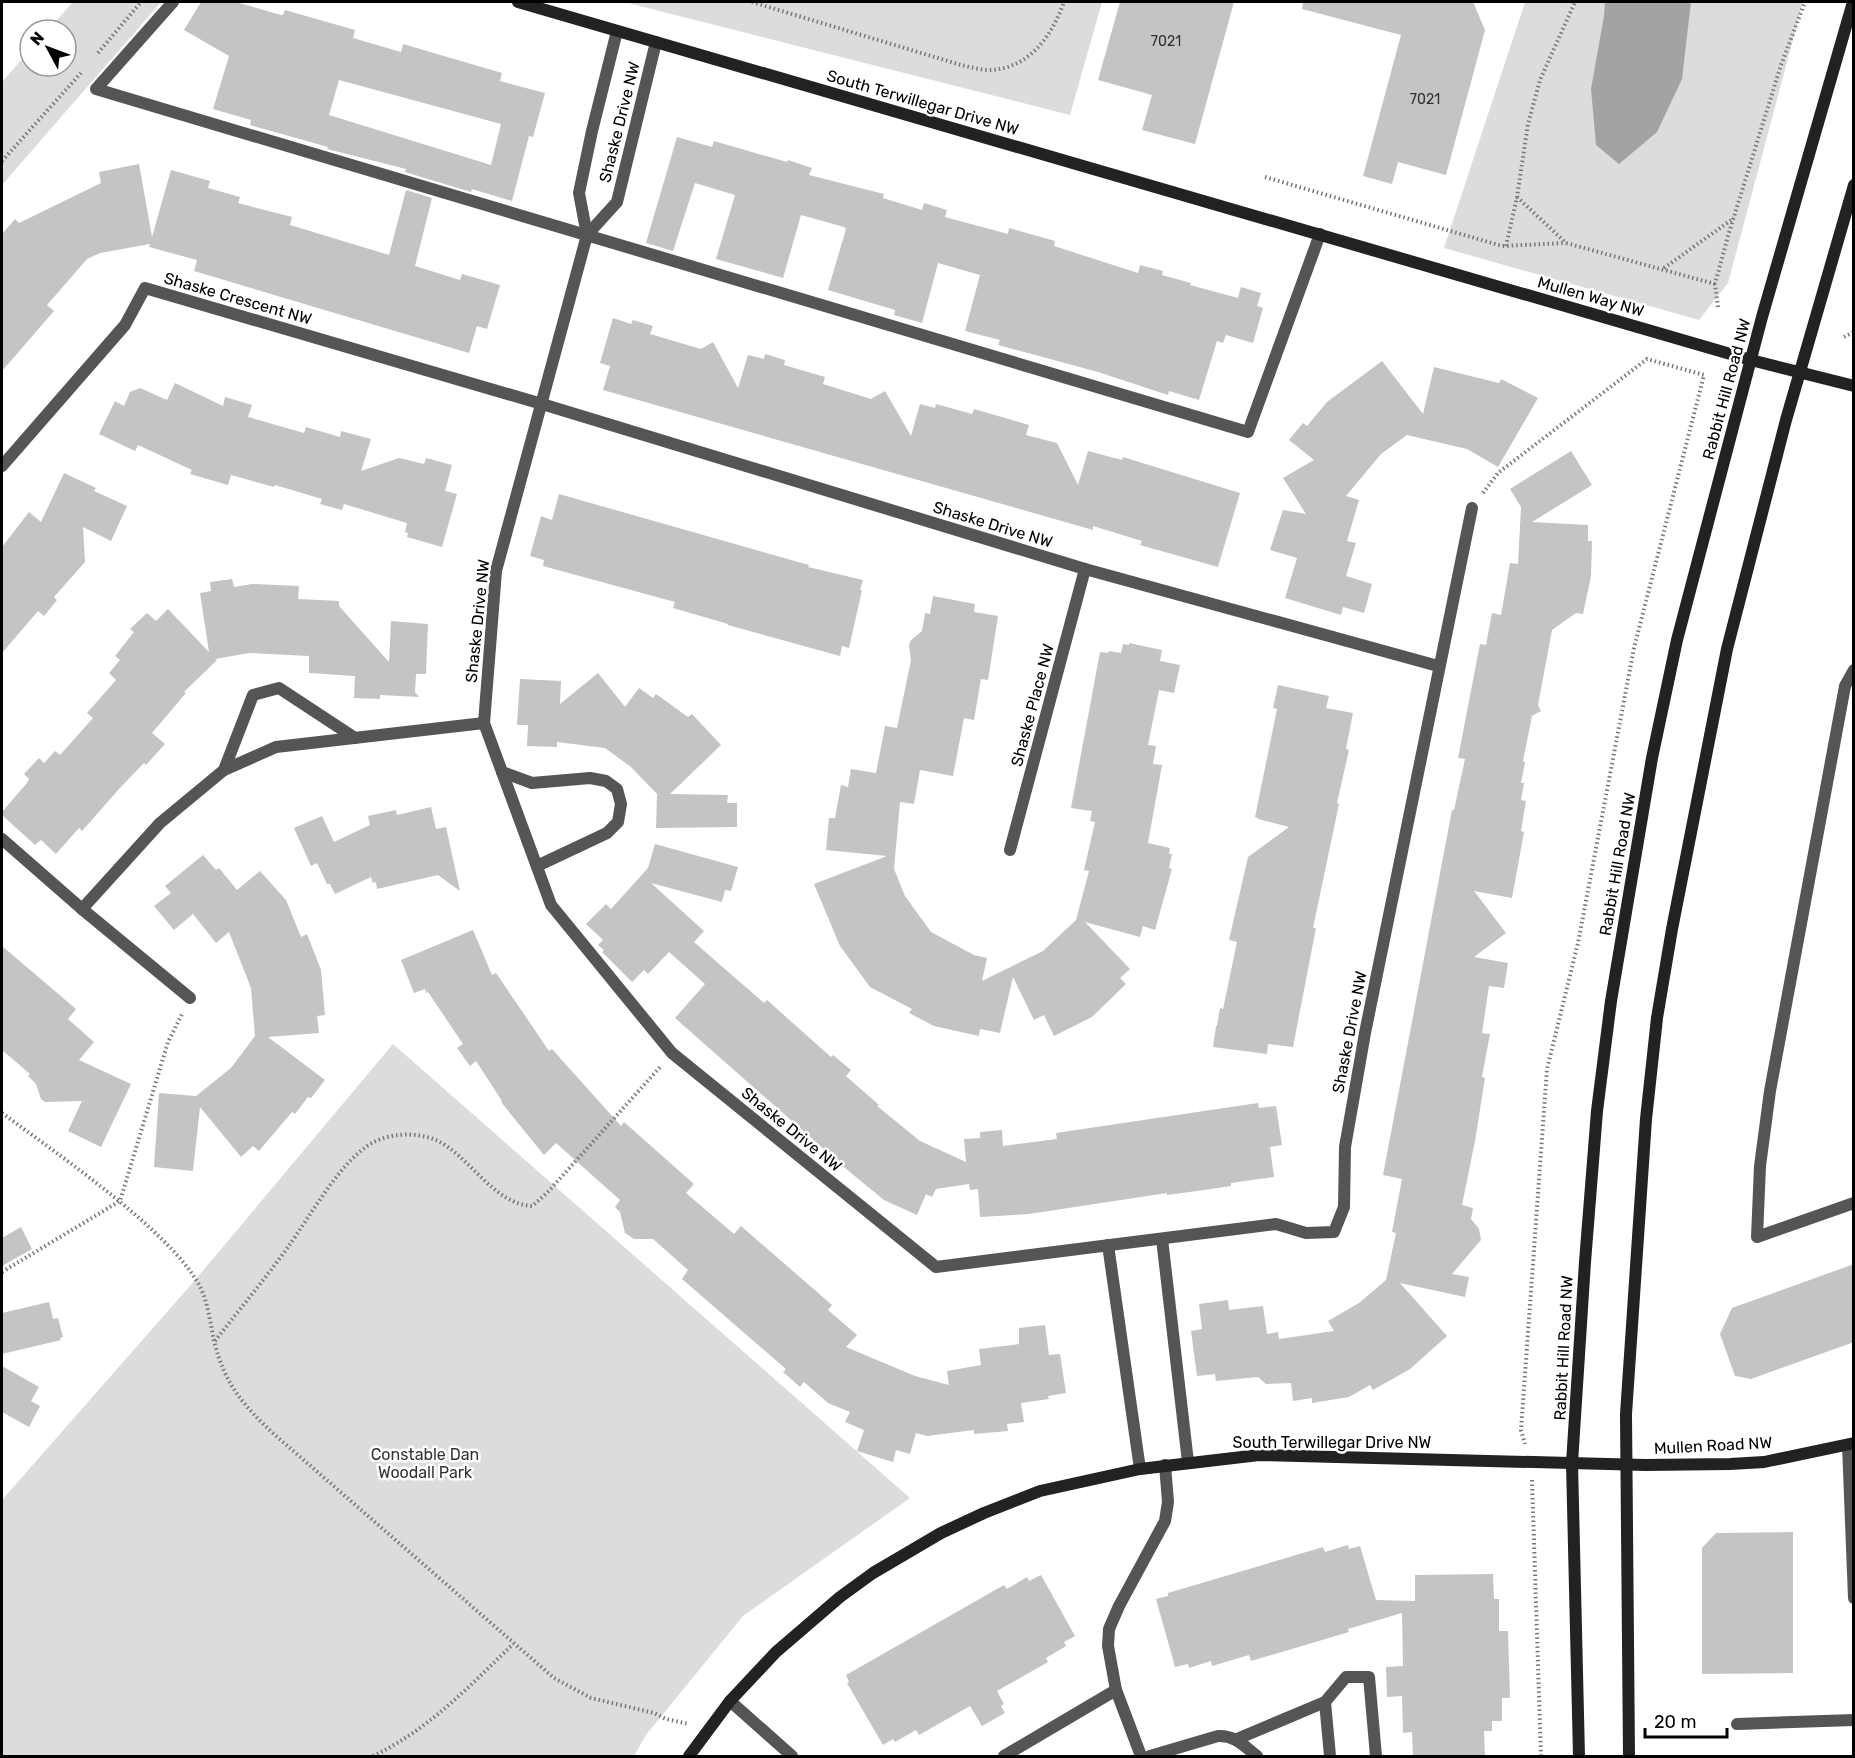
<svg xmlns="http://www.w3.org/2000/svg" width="1855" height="1758" viewBox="0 0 1855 1758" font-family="Rubik,sans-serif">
  <rect width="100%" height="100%" fill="#fff"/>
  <g fill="#dcdcdc">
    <polygon points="73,2 161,2 2,185 2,82 30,50 30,66 66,66 66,30 48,30"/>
    <polygon points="624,2 1102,2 1070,115"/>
    <polygon points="1525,2 1803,2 1728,283 1699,320 1444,248"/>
    <polygon points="393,1044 910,1498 743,1616 646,1735 634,1756 2,1756 2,1500 196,1279"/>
  </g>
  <polygon fill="#a3a3a3" points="1605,2 1691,2 1682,79 1657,132 1619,164 1596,145 1591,89 1604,16"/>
  <g fill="#c4c4c4" fill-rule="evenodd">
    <path d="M 201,2 L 236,2 L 281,15 L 283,15 L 285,10 L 355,30 L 353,38 L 401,52 L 403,44 L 502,73 L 500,81 L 545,93 L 533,137 L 529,136 L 512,201 L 472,189 L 471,192 L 405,172 L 406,169 L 327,149 L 328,147 L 250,125 L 251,120 L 213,109 L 229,56 L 184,30 ZM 339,80 L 501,124 L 491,165 L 329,115 Z"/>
    <polygon points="1120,2 1234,2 1195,144 1142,130 1152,95 1098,80"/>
    <polygon points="1303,2 1473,2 1485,30 1446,175 1398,162 1392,184 1363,176 1401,35 1302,9"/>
    <polygon points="677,137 712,147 714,141 787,162 788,160 812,168 809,175 884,194 883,198 922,210 924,203 947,210 945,217 1008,234 1009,228 1055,241 1054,246 1138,273 1140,265 1163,271 1162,275 1191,283 1190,285 1238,298 1241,287 1261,293 1257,306 1263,308 1253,343 1226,335 1223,343 1217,341 1199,400 1169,391 1168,395 1098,372 998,345 1000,340 965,331 980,275 938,263 922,323 894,315 895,310 828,290 846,229 844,227 801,215 783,278 716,259 735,195 695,183 673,251 646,243"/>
    <polygon points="139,164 152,237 171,170 210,181 208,188 240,197 238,203 292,217 290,225 389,255 406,190 432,198 415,266 460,280 462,274 500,285 487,329 477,326 469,353 194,271 197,260 149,247 150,244 100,253 87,259 47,305 54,311 2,371 2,234 15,219 19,223 101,183 99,172"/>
    <polygon points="613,318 631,324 633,320 653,326 650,334 701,349 713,342 738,388 748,355 764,359 765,354 785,360 784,365 825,377 823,384 871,399 885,391 911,436 920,404 935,408 936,404 972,414 974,409 1029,425 1026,435 1057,443 1078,485 1088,451 1122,460 1123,457 1240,493 1218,567 1140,545 1142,541 1093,526 1093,530 603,390 610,366 600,363"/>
    <polygon points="1382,361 1423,414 1434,367 1499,383 1501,379 1538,398 1498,467 1467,449 1407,435 1381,454 1346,496 1359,500 1347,541 1356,543 1346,576 1372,584 1364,613 1343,607 1341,615 1285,598 1297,558 1270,550 1283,510 1306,514 1283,478 1314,460 1289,440 1303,423 1307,426 1327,402"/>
    <polygon points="175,383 223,406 225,397 252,405 248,417 304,433 306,427 340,437 341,431 371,439 361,471 399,458 424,464 426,458 452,465 445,491 457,494 442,547 407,537 408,533 405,532 407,523 344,504 342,510 320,504 322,499 275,485 274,487 231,475 228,485 190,474 192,470 138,445 135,451 99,434 115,401 124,406 130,392 140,388 167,400"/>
    <polygon points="1571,451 1592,485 1532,522 1588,525 1588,541 1592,541 1591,576 1583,614 1576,613 1552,630 1538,705 1541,711 1532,716 1523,761 1525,762 1521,783 1524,783 1521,800 1526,801 1521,831 1524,832 1512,898 1474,891 1506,933 1474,957 1508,963 1504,988 1489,986 1482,1033 1490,1034 1482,1077 1485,1078 1475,1141 1462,1205 1473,1208 1471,1219 1479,1229 1481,1240 1452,1274 1469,1277 1465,1297 1400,1283 1447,1336 1410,1369 1373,1390 1370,1385 1349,1397 1312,1403 1312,1398 1293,1401 1291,1383 1266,1384 1258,1377 1216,1381 1215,1374 1197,1376 1191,1331 1202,1329 1199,1304 1228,1300 1229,1310 1263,1306 1267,1334 1278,1332 1279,1339 1334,1331 1328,1321 1359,1303 1386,1280 1396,1233 1392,1232 1402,1179 1383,1175 1452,810 1454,810 1465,759 1458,758 1480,644 1486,645 1492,613 1501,615 1510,563 1518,564 1521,507 1510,489"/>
    <polygon points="64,473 96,488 94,491 127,506 111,541 83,527 85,562 54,597 57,600 44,616 38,611 2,653 2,547 29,512 41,522"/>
    <polygon points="559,494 809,565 808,567 863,580 860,590 862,590 849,648 842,646 840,656 728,625 728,624 673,608 675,602 543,566 544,560 530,556 541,516 552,520"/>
    <polygon points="232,579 234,587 252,584 299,586 298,599 339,601 339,606 389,662 391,621 428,624 426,674 416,674 415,692 419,697 380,695 380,699 354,698 355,676 309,673 309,656 249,653 215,659 217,660 184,692 186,693 152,733 165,744 146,765 144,763 119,789 82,831 79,828 56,854 41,840 35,845 2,815 2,812 27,783 29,779 24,774 39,758 44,763 55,751 60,755 93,718 87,713 116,680 109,673 120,660 115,656 134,632 130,629 147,613 156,621 168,609 209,652 200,593 211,591 210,582"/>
    <polygon points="933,596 975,604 974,612 998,616 988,680 981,679 974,720 964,718 953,776 920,770 914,804 900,802 894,869 905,896 931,932 974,955 987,958 982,981 1043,951 1076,920 1089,871 1084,870 1095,822 1090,821 1092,811 1071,808 1100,652 1108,653 1109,651 1121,653 1123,644 1129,645 1129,643 1162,650 1160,661 1180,665 1174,693 1159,690 1148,745 1156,746 1153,764 1162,765 1148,843 1170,848 1169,854 1172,854 1169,868 1172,869 1155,930 1143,926 1140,937 1085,922 1130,969 1120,978 1126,984 1092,1017 1054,1036 1044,1015 1034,1020 1013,977 1000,1033 980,1029 979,1036 934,1026 909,1013 912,1009 870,987 840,946 814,884 887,856 826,850 829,818 835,818 841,785 848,787 851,769 876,773 885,726 897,728 911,660 909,645 911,640 922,631 925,613 930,614"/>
    <polygon points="598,673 625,707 639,688 653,698 656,694 688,717 692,714 721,745 670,794 728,795 727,803 737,803 737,827 656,828 657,794 631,767 605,748 557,742 557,747 527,746 528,725 517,725 520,679 561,681 560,704"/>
    <polygon points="1278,685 1329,696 1326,708 1353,713 1346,749 1349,750 1337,803 1339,804 1313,928 1316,928 1293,1047 1268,1044 1267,1054 1213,1047 1216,1026 1217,1026 1220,1008 1223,1009 1237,942 1229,940 1248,857 1289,827 1258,819 1258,818 1255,817 1277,709 1273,708"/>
    <polygon points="431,807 436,829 446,827 460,891 438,875 377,889 376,882 373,883 371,877 335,894 330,884 327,884 317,863 311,866 294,828 322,816 334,842 370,825 368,816 396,810 397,815"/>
    <polygon points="655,844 738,867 731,891 725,890 722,902 651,883 704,931 694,942 764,1003 767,1000 831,1057 833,1055 851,1070 846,1076 879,1105 877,1106 920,1141 966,1162 964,1139 980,1138 980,1132 1002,1130 1003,1146 1057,1139 1056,1133 1258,1103 1259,1108 1276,1106 1282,1145 1270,1147 1274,1177 1231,1183 1231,1186 1204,1190 1167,1195 1167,1193 1029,1214 980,1217 978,1189 970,1190 969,1184 936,1189 932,1197 926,1194 917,1215 884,1200 851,1173 675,1018 705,984 669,952 648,974 644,970 632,982 602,952 604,950 598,945 603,940 586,924 606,904 611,909 648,868"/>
    <polygon points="203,855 216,870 219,868 237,890 260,871 286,900 301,937 307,934 321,970 325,1015 317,1016 319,1033 268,1037 325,1080 311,1098 308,1097 295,1114 292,1112 259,1151 253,1146 241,1157 200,1107 193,1171 154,1167 159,1093 196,1096 231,1068 255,1036 251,988 229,932 216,943 193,914 174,930 154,906 171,893 165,886"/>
    <polygon points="473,930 492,975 496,973 549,1051 552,1049 621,1126 624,1122 694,1184 686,1193 734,1234 741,1226 832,1305 828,1310 857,1335 846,1347 915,1376 949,1385 947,1371 981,1365 979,1349 1019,1344 1019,1328 1045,1325 1049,1355 1060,1354 1066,1393 1048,1396 1049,1399 1021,1403 1024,1422 1007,1424 1008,1431 974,1434 974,1430 927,1436 916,1433 910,1454 896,1450 893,1462 857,1451 864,1430 845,1422 850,1412 828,1403 804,1382 800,1387 783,1372 786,1369 682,1279 688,1270 653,1239 634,1239 625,1233 620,1212 615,1207 620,1200 556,1143 544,1155 501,1102 502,1101 476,1061 470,1066 457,1048 463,1044 428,992 426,993 425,989 414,993 401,960"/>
    <polygon points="2,946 76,1009 68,1019 94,1042 79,1060 131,1084 101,1147 68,1131 82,1101 45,1102 41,1099 36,1084 28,1076 30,1074 2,1050"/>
    <polygon points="21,1227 32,1249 2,1266 2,1238"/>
    <polygon points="1854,1264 1854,1342 1751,1379 1735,1376 1720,1334 1732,1308"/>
    <polygon points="49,1302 53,1319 58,1318 63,1337 60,1338 61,1340 2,1354 2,1313"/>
    <polygon points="2,1366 39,1387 31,1401 40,1406 29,1427 2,1412"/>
    <polygon points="1793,1532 1793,1673 1702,1674 1702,1548 1716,1533"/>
    <polygon points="1348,1545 1349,1549 1360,1546 1376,1600 1415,1601 1415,1575 1493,1574 1494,1599 1499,1599 1499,1631 1508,1631 1510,1698 1502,1698 1502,1721 1492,1721 1492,1731 1484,1731 1485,1756 1413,1756 1412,1732 1403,1733 1402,1696 1387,1697 1386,1667 1403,1666 1402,1613 1348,1629 1349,1632 1251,1661 1249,1655 1212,1666 1211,1661 1189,1668 1188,1664 1175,1667 1156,1599 1168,1596 1168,1593 1323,1547 1325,1552"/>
    <polygon points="1041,1575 1075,1636 1064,1642 1066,1646 1046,1658 1048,1662 997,1691 1004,1704 1001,1706 1005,1713 982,1726 970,1706 919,1735 916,1730 895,1742 893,1739 883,1745 847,1683 849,1682 846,1675 1004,1585 1007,1589 1027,1577 1029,1581"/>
  </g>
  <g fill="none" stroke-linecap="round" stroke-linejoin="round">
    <g stroke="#777" stroke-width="4" stroke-dasharray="1.5 3" stroke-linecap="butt">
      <path d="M 752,2 L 961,65 C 970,67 980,70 989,70 C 1029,69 1052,36 1064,2"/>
      <polyline points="98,53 141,2"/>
      <polyline points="2,161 81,73"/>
      <polyline points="1265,177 1502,246 1566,243"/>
      <polyline points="1517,197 1566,243 1715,284"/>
      <polyline points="1506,246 1517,197 1528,124 1540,80 1575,2"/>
      <polyline points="1664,268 1734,218"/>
      <polyline points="1718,307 1715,284 1728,236 1781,65 1805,2"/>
      <polyline points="1844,337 1854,332"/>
      <polyline points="1483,493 1498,473 1647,359 1704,375 1634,648 1578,943 1547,1069 1521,1430 1525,1444"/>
      <path d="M 2,1113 C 51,1149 101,1184 147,1225 C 166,1243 185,1261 198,1283 C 208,1300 210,1322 214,1341 C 225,1385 243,1405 275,1435 L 554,1678 L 591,1698 L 654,1713 L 666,1719 L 689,1724"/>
      <polyline points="2,1272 120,1201 168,1042 182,1014"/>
      <path d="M 215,1341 C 239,1310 265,1279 288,1247 C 309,1218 342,1158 374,1142 C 392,1133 416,1132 436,1140 C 469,1155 493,1204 532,1206 L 547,1193 L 661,1066"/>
      <polyline points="1532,1480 1541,1756"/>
      <path d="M 373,1756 C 427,1731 471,1685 513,1644"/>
    </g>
    <g stroke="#555" stroke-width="12">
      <polyline points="173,2 96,89 1248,432 1320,234"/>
      <polyline points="1854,670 1845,686 1770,1091 1760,1166 1757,1237 1854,1203"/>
      <polyline points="1848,1445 1854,1598"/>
      <polyline points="1116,1690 1141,1756"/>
      <polyline points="730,1701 792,1756"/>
      <polyline points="1325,1702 1330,1756"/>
      <polyline points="1737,1724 1854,1720"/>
      <polyline points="1237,1739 1325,1702 1346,1677 1369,1677 1376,1756"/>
      <polyline points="1004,1756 1116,1690 1108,1646 1109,1629 1119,1606 1165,1521 1168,1502 1165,1465"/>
      <path d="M 1150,1756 L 1218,1736 C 1235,1735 1244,1746 1257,1756"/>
    </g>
    <g stroke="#555" stroke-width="12">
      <polyline points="617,31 592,131 579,193 587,235 496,571 484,723 551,905 672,1053 936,1267 1276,1224 1306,1233 1334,1232 1344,1207 1345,1147 1365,1033 1472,508"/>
      <polyline points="587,235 617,202 656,42"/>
      <polyline points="2,466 125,325 145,288 542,404 1085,569 1438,666"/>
      <polyline points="224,770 253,695 279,688 355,738"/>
      <polyline points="502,772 532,783 590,778 606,781 617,789 621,804 618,822 607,833 537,866"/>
      <polyline points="2,839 82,909 190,998"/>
      <polyline points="1010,850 1085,569"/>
      <polyline points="82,909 160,823 224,770 276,747 484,723"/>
      <polyline points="1162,1239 1188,1462"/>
      <polyline points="1108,1245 1140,1469"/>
    </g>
    <g stroke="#222" stroke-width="12">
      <polyline points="518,2 1751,360 1854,386"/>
      <polyline points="689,1756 730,1701 776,1652 840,1597 873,1573 941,1533 984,1513 1040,1491 1140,1469 1259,1455 1645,1465 1730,1464 1764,1462 1854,1443"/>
      <polyline points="1579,1756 1572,1463 1585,1262 1597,1111 1611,1001 1652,758 1677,640 1762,317 1853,2"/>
      <polyline points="1629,1756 1626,1414 1646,1119 1657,1018 1672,929 1727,649 1786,420 1854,185"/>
    </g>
  </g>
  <g text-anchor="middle" stroke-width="5" stroke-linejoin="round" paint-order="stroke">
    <g font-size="14" fill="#313131">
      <text x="1166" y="46">7021</text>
      <text x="1425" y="104">7021</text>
    </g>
    <g font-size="16" fill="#000" stroke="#fff">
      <text transform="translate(923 102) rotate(16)" y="6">South Terwillegar Drive NW</text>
      <text transform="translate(619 122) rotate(-76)" y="6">Shaske Drive NW</text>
      <text transform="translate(1591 296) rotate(16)" y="6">Mullen Way NW</text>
      <text transform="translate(238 298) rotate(16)" y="6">Shaske Crescent NW</text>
      <text transform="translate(1726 389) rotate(-75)" y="6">Rabbit Hill Road NW</text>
      <text transform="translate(993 524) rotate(17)" y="6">Shaske Drive NW</text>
      <text transform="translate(477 621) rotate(-84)" y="6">Shaske Drive NW</text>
      <text transform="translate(1032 705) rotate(-75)" y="6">Shaske Place NW</text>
      <text transform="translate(1617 864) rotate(-80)" y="6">Rabbit Hill Road NW</text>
      <text transform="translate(1349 1032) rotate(-79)" y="6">Shaske Drive NW</text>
      <text transform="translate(792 1129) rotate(39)" y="6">Shaske Drive NW</text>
      <text transform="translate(1563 1348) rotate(-87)" y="6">Rabbit Hill Road NW</text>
      <text x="1332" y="1448">South Terwillegar Drive NW</text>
      <text transform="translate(1713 1445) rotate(-3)" y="6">Mullen Road NW</text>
    </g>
    <g font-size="16" fill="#333" stroke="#fff">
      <text x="425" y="1460">Constable Dan<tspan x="425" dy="18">Woodall Park</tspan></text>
    </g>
  </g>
  <rect width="1855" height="1758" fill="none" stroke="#000000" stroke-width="6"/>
  <g transform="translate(48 48) rotate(311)"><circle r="28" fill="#ffffff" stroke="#999999" stroke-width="1.5"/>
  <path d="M0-4.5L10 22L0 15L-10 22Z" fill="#000000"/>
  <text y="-9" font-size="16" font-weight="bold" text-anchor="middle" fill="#000000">N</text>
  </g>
  <path d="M1645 1728v9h82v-9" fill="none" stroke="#000000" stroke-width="3"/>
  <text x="1654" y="1728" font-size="18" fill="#000000" stroke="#ffffff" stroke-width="4.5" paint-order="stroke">20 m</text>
</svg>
